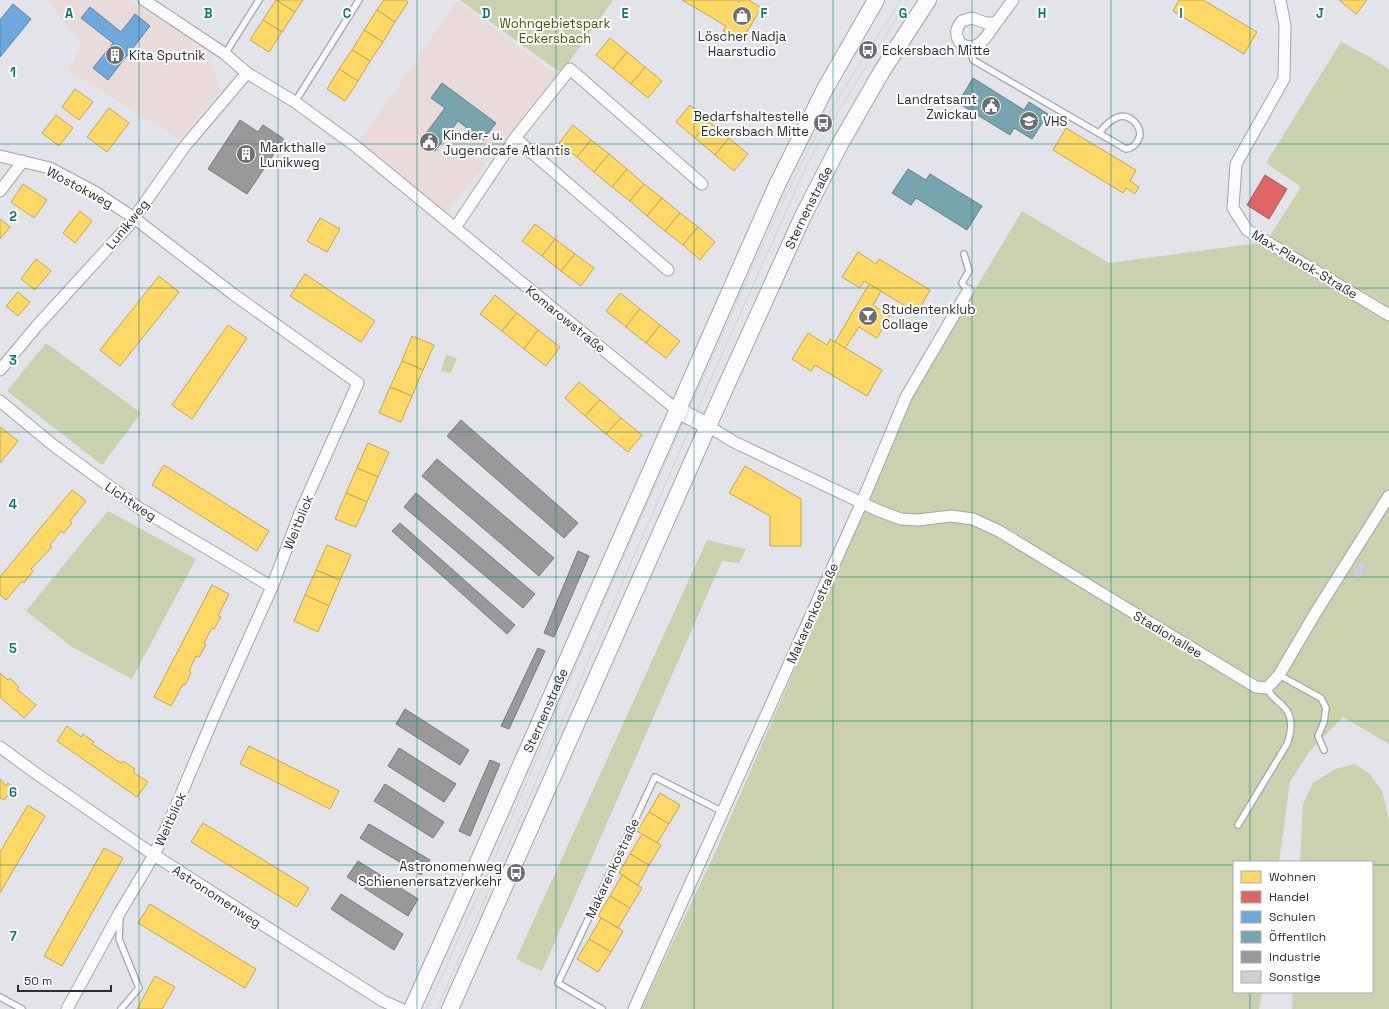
<svg xmlns="http://www.w3.org/2000/svg" width="1389" height="1009" viewBox="0 0 1389 1009" font-family="'Space Grotesk',sans-serif">
  <rect width="100%" height="100%" fill="#e2e4ea"/>
  <g fill="#e8dbda">
    <polygon points="43,0 129,0 206,47 220,91 179,139 68,70 82,45 50,4"/>
    <polygon points="457,1 557,75 446,213 358,144"/>
  </g>
  <g fill="#c9d2ac">
    <polygon points="460,0 613,0 561,73"/>
    <polygon points="1341,42 1370,57 1389,69 1389,744 1343,717 1309,752 1290,782 1279,862 1234,862 1234,992 1262,992 1259,1009 641,1009 714,855 918,385 1022,211 1109,263 1266,242 1301,187 1266,163"/>
    <polygon points="46,343 141,413 102,465 7,391"/>
    <polygon points="446,355 457,358 451,373 441,371"/>
    <polygon points="108,511 196,559 132,679 72,647 26,611"/>
    <polygon points="707,540 746,549 739,563 722,561 542,971 516,959"/>
    <polygon points="1355,764 1370,774 1382,791 1389,820 1389,1009 1292,1009 1293,992 1372,992 1372,862 1300,862 1303,804 1313,783 1335,769"/>
  </g>
  <g fill="#ffd966" stroke="#c0a656">
    <polygon points="276,0 303,0 295,12"/>
    <polygon points="276,0 295,12 282,32 263,20"/>
    <polygon points="384,0 405,0 408,2 395,22 377,10"/>
    <polygon points="682,0 736,0 739,2 740,0 749,0 761,8 741,42 723,31 726,26"/>
    <polygon points="1179,0 1203,0 1257,32 1244,54 1173,11"/>
    <polygon points="1339,0 1367,0 1356,14"/>
    <polygon points="377,10 395,22 383,42 364,30"/>
    <polygon points="263,20 282,32 269,52 250,40"/>
    <polygon points="364,30 383,42 370,61 352,50"/>
    <polygon points="610,38 627,52 613,69 596,55"/>
    <polygon points="352,50 370,61 358,81 339,69"/>
    <polygon points="627,52 645,67 631,84 613,69"/>
    <polygon points="645,67 662,81 648,98 631,84"/>
    <polygon points="339,69 358,81 345,101 327,89"/>
    <polygon points="75,89 93,102 79,120 62,107"/>
    <polygon points="690,105 709,122 695,138 676,122"/>
    <polygon points="109,108 129,123 107,152 87,137"/>
    <polygon points="56,115 73,128 59,146 42,133"/>
    <polygon points="709,122 729,138 715,155 695,138"/>
    <polygon points="573,125 591,140 577,157 559,143"/>
    <polygon points="1066,128 1136,170 1130,181 1139,187 1135,194 1126,188 1123,193 1053,150"/>
    <polygon points="729,138 748,154 734,171 715,155"/>
    <polygon points="591,140 609,154 594,172 577,157"/>
    <polygon points="609,154 627,169 612,187 594,172"/>
    <polygon points="627,169 644,184 630,201 612,187"/>
    <polygon points="23,184 47,200 34,218 11,202"/>
    <polygon points="644,184 662,198 647,216 630,201"/>
    <polygon points="662,198 680,213 665,231 647,216"/>
    <polygon points="80,211 92,221 75,243 63,233"/>
    <polygon points="680,213 698,227 683,245 665,231"/>
    <polygon points="320,218 340,229 327,252 307,241"/>
    <polygon points="0,219 10,227 0,239"/>
    <polygon points="535,224 555,239 542,256 522,241"/>
    <polygon points="698,227 715,242 700,260 683,245"/>
    <polygon points="555,239 575,254 561,271 542,256"/>
    <polygon points="858,252 876,264 879,259 930,290 917,313 864,281 860,288 842,277"/>
    <polygon points="575,254 594,268 581,286 561,271"/>
    <polygon points="36,259 51,271 35,290 21,279"/>
    <polygon points="305,274 375,321 361,342 290,296"/>
    <polygon points="159,276 179,292 120,366 100,350"/>
    <polygon points="869,284 881,291 873,305 890,316 877,338 859,327 845,348 835,342"/>
    <polygon points="18,292 30,302 18,316 6,306"/>
    <polygon points="620,293 640,309 626,327 606,311"/>
    <polygon points="495,295 517,313 502,331 480,314"/>
    <polygon points="640,309 660,325 646,343 626,327"/>
    <polygon points="517,313 538,330 524,349 502,331"/>
    <polygon points="228,325 247,338 192,419 172,405"/>
    <polygon points="660,325 680,341 666,358 646,343"/>
    <polygon points="538,330 560,347 546,366 524,349"/>
    <polygon points="808,333 827,345 830,339 882,370 867,396 815,365 811,371 792,359"/>
    <polygon points="412,336 434,345 423,370 402,361"/>
    <polygon points="402,361 423,370 412,396 390,387"/>
    <polygon points="579,382 600,400 585,416 565,398"/>
    <polygon points="390,387 412,396 401,422 379,413"/>
    <polygon points="600,400 621,418 606,434 585,416"/>
    <polygon points="621,418 642,435 628,452 606,434"/>
    <polygon points="0,427 18,441 0,463"/>
    <polygon points="368,443 389,452 378,477 357,468"/>
    <polygon points="164,465 269,531 257,551 152,485"/>
    <polygon points="745,466 801,499 801,546 770,546 770,516 729,493"/>
    <polygon points="357,468 378,477 367,502 346,493"/>
    <polygon points="72,490 86,501 70,521 72,523 64,533 61,531 50,545 52,547 31,569 33,571 24,583 22,581 6,600 0,595 0,577"/>
    <polygon points="346,493 367,502 356,527 335,519"/>
    <polygon points="327,545 351,555 340,580 316,570"/>
    <polygon points="316,570 340,580 329,606 305,595"/>
    <polygon points="212,585 229,594 218,616 221,617 214,629 212,628 204,643 206,644 199,657 196,656 189,671 191,673 185,685 183,684 171,706 154,697"/>
    <polygon points="305,595 329,606 318,632 294,621"/>
    <polygon points="0,673 8,680 10,678 19,687 17,689 36,705 24,718 0,697"/>
    <polygon points="67,726 81,737 83,734 94,742 92,744 121,763 123,761 135,769 133,772 148,782 137,797 57,741"/>
    <polygon points="249,746 339,791 330,809 240,764"/>
    <polygon points="0,779 6,786 8,783 14,788 4,800 1,798 0,799"/>
    <polygon points="660,793 680,805 669,824 649,812"/>
    <polygon points="28,805 45,816 0,893 0,852"/>
    <polygon points="649,812 669,824 657,843 637,831"/>
    <polygon points="203,823 309,888 297,907 191,842"/>
    <polygon points="642,834 661,845 649,865 630,854"/>
    <polygon points="104,848 123,858 62,966 44,956"/>
    <polygon points="630,854 649,865 638,885 619,873"/>
    <polygon points="622,875 642,888 630,908 610,896"/>
    <polygon points="610,896 630,908 618,928 598,916"/>
    <polygon points="150,904 256,969 245,988 138,923"/>
    <polygon points="601,918 623,931 611,952 589,939"/>
    <polygon points="589,939 611,952 598,972 577,959"/>
    <polygon points="155,976 175,987 162,1009 137,1009"/>
  </g>
  <polygon fill="#e06666" stroke="#aa5556" points="1265,175 1287,189 1269,219 1247,205"/>
  <g fill="#6fa8dc" stroke="#5b83a9">
    <polygon points="13,4 31,19 0,57 0,20"/>
    <polygon points="90,7 121,32 135,14 150,26 108,80 93,68 113,43 81,18"/>
  </g>
  <g fill="#76a5af" stroke="#60818a">
    <polygon points="973,78 1024,110 1029,102 1048,114 1032,139 1014,128 1010,135 958,103"/>
    <polygon points="442,83 496,123 483,140 458,121 435,151 421,140 445,108 431,98"/>
    <polygon points="908,169 926,180 930,174 982,206 967,230 916,198 911,205 892,193"/>
  </g>
  <g fill="#999" stroke="#79797a">
    <polygon points="240,120 258,132 263,125 284,139 247,194 208,169"/>
    <polygon points="461,420 578,523 564,538 447,436"/>
    <polygon points="437,459 554,558 539,576 422,476"/>
    <polygon points="416,493 535,594 523,608 404,507"/>
    <polygon points="400,523 515,625 507,634 392,531"/>
    <polygon points="578,551 589,556 554,637 544,633"/>
    <polygon points="538,648 545,651 509,729 501,726"/>
    <polygon points="405,709 469,750 460,765 396,724"/>
    <polygon points="399,748 456,784 444,802 388,766"/>
    <polygon points="490,760 500,764 470,836 459,831"/>
    <polygon points="385,784 444,822 433,838 374,801"/>
    <polygon points="369,824 430,860 421,875 360,838"/>
    <polygon points="358,861 418,899 408,916 347,877"/>
    <polygon points="341,894 403,934 394,950 331,909"/>
  </g>
  <polygon fill="#d0ced0" stroke="#c5c4c6" points="1360,561 1368,566 1360,580 1352,575"/>
  <g fill="none" stroke-linecap="round" stroke-linejoin="round">
    <g stroke="#a2a4a8" stroke-width="8">
      <g id="lane">
        <path d="M 971,48 L 973,60 L 1126,149 C 1134,148 1138,142 1140,135 C 1140,124 1128,112 1116,118 C 1109,121 1103,128 1099,133"/>
        <polyline points="225,54 259,0"/>
        <polyline points="295,102 359,0"/>
        <polyline points="964,254 969,271 962,283 968,291"/>
        <polyline points="1279,675 1321,698 1326,708 1324,722 1318,736 1324,750"/>
        <path d="M 1238,825 L 1287,744 C 1291,733 1294,717 1284,707 C 1277,699 1273,700 1267,688"/>
        <polyline points="120,917 119,939 139,988 121,1009"/>
        <polyline points="0,997 22,1009"/>
        <polyline points="602,1009 558,983 655,777 723,812"/>
      </g>
    </g>
    <g stroke="#a2a4a8" stroke-width="13">
      <g id="street">
        <polyline points="144,0 225,54 247,73 295,102 354,145 677,410"/>
        <polyline points="1280,0 1285,25 1284,79 1236,164 1233,208 1247,230 1389,315"/>
        <path d="M 972,18 L 986,23 L 996,23 C 987,35 979,54 961,44 C 955,36 955,29 962,21 Z"/>
        <polyline points="996,23 1013,0"/>
        <polyline points="515,138 668,270"/>
        <polyline points="0,156 50,168 95,192 134,218 233,294 358,383 300,513 272,587 215,714 171,818 154,855 120,912 67,1009"/>
        <polyline points="0,191 23,161"/>
        <polyline points="455,228 515,138 570,69 702,184"/>
        <polyline points="0,370 36,327 129,225 185,146 247,73"/>
        <polyline points="0,401 53,445 139,508 272,587"/>
        <polyline points="708,426 734,442 877,510 901,519 918,520 951,516 973,519 999,531 1256,687 1267,688 1279,675 1316,612 1389,496"/>
        <polyline points="0,747 34,772 154,855 301,949 383,1001 401,1009"/>
        <polyline points="634,1009 862,502 906,397 968,291"/>
      </g>
    </g>
    <g stroke="#a2a4a8" stroke-width="18">
      <g id="secondary">
        <polyline points="677,410 708,426"/>
        <path id="s1" d="M 412,1009 L 483,851 L 777,185 L 825,89 L 876,0"/>
        <path id="s2" d="M 450,1009 L 708,426 L 803,216 L 840,144 L 882,71 L 928,0"/>
      </g>
    </g>
    <use href="#lane" stroke="#fbfbfc" stroke-width="5.5"/>
    <use href="#street" stroke="#fbfbfc" stroke-width="11"/>
    <use href="#secondary" stroke="#fbfbfc" stroke-width="16"/>
    <g stroke="#d3d4d6" stroke-width="1">
      <polyline points="427,1009 491,867 587,639 762,246 805,156 823,123 862,60 901,0"/>
      <polyline points="437,1009 715,370 810,158 868,63 908,0"/>
    </g>
  </g>
  <path fill="none" stroke="#0f766e" stroke-width="1" stroke-opacity="0.55" d="M 139,0 L 139,1009M 278,0 L 278,1009M 417,0 L 417,1009M 556,0 L 556,1009M 694,0 L 694,1009M 833,0 L 833,1009M 972,0 L 972,1009M 1111,0 L 1111,1009M 1250,0 L 1250,862M 0,144 L 1389,144M 0,288 L 1389,288M 0,432 L 1389,432M 0,577 L 1389,577M 0,721 L 1389,721M 0,865 L 1234,865M 1372,865 L 1389,865M 1250,992 L 1250,1009"/>
  <defs>
    <g id="shop-disc" transform="scale(1)"><circle r="9.5" fill="#6c6e72" stroke="#fff"/><path d="M-5-2.5h2.3a2.7 3.5 0 0 1 5.4 0H5L5.5 6h-11ZM-1.5-2.5h3a1.5 2.3 0 0 0-3 0Z" fill="#fff"/></g>
    <g id="bus-disc" transform="scale(1)"><circle r="9.5" fill="#6c6e72" stroke="#fff"/><path d="M-5-6H5V4H4V6H2V4H-2V6H-4V4H-5ZM-3.5-4V0h7V-4ZM-3.5 1.2v1.5H-2V1.2ZM2 1.2v1.5H3.5V1.2Z" fill="#fff"/></g>
    <g id="building-disc" transform="scale(1)"><circle r="9.5" fill="#6c6e72" stroke="#fff"/><path d="M-4-6H4V6H1V3H-1V6H-4ZM-2.5-4.3h1.7v1.8h-1.7ZM.8-4.3h1.7v1.8H.8ZM-2.5-1h1.7V.8h-1.7ZM.8-1h1.7V.8H.8Z" fill="#fff"/></g>
    <g id="civic-disc" transform="scale(1)"><circle r="9.5" fill="#6c6e72" stroke="#fff"/><path d="M-.6-6.5H3V-4.5H.6V-3L4-1V1h2V6H-6V1h2V-1L-.6-3ZM-1.2 2.5V6h2.4V2.5Z" fill="#fff"/></g>
    <g id="university-disc" transform="scale(1)"><circle r="9.5" fill="#6c6e72" stroke="#fff"/><path d="M0-5L7-2L0 1L-7-2ZM-4 1L0 2.5L4 1V4Q0 6-4 4Z" fill="#fff"/></g>
    <g id="bar-disc" transform="scale(1)"><circle r="9.5" fill="#6c6e72" stroke="#fff"/><path d="M-6-5H6L.8 .8V4.5H3.5V6h-7V4.5H-.8V.8Z" fill="#fff"/></g>
  </defs>
  <g fill-rule="evenodd">
    <use href="#shop-disc" x="742" y="16"/>
    <use href="#bus-disc" x="868" y="50"/>
    <use href="#building-disc" x="115" y="55"/>
    <use href="#civic-disc" x="991" y="106"/>
    <use href="#university-disc" x="1029" y="121"/>
    <use href="#bus-disc" x="823" y="123"/>
    <use href="#civic-disc" x="429" y="142"/>
    <use href="#building-disc" x="246" y="154"/>
    <use href="#bar-disc" x="868" y="316"/>
    <use href="#bus-disc" x="516" y="873"/>
  </g>
  <g text-anchor="middle" stroke-width="4" stroke-linejoin="round" paint-order="stroke">
    <g font-size="13" fill="#495306" stroke="#fff">
      <text x="555" y="28">Wohngebietspark<tspan x="555" dy="15">Eckersbach</tspan></text>
    </g>
    <g font-size="13" fill="#2d2e32" stroke="#fff" text-anchor="start">
      <text x="742" y="41" text-anchor="middle">Löscher Nadja<tspan x="742" dy="15">Haarstudio</tspan></text>
      <text x="882" y="55">Eckersbach Mitte</text>
      <text x="129" y="60">Kita Sputnik</text>
      <text x="977" y="104" text-anchor="end">Landratsamt<tspan x="977" dy="15">Zwickau</tspan></text>
      <text x="809" y="121" text-anchor="end">Bedarfshaltestelle<tspan x="809" dy="15">Eckersbach Mitte</tspan></text>
      <text x="1043" y="126">VHS</text>
      <text x="443" y="140">Kinder- u.<tspan x="443" dy="15">Jugendcafe Atlantis</tspan></text>
      <text x="260" y="152">Markthalle<tspan x="260" dy="15">Lunikweg</tspan></text>
      <text x="882" y="314">Studentenklub<tspan x="882" dy="15">Collage</tspan></text>
      <text x="502" y="871" text-anchor="end">Astronomenweg<tspan x="502" dy="15">Schienenersatzverkehr</tspan></text>
    </g>
    <g font-size="13" fill="#2d2e32" stroke="#fff">
      <text transform="translate(80 187) rotate(28)" y="5">Wostokweg</text>
      <text dy="5" stroke="none"><textPath href="#s2" startOffset="878">Sternenstraße</textPath></text>
      <text transform="translate(127 224) rotate(-51)" y="5">Lunikweg</text>
      <text transform="translate(1305 264) rotate(31)" y="5">Max-Planck-Straße</text>
      <text transform="translate(566 319) rotate(39)" y="5">Komarowstraße</text>
      <text transform="translate(131 501) rotate(34)" y="5">Lichtweg</text>
      <text transform="translate(298 522) rotate(-68)" y="5">Weitblick</text>
      <text transform="translate(812 613) rotate(-66)" y="5">Makarenkostraße</text>
      <text transform="translate(1168 634) rotate(31)" y="5">Stadionallee</text>
      <text dy="5" stroke="none"><textPath href="#s1" startOffset="327">Sternenstraße</textPath></text>
      <text transform="translate(170 819) rotate(-66)" y="5">Weitblick</text>
      <text transform="translate(612 868) rotate(-65)" y="5">Makarenkostraße</text>
      <text transform="translate(217 896) rotate(33)" y="5">Astronomenweg</text>
    </g>
  </g>
  <g font-size="13" text-anchor="middle" font-weight="bold" fill="#0f766e" stroke="#fff" stroke-width="4" stroke-linejoin="round" paint-order="stroke">
    <text x="69" y="18">A</text>
    <text x="208" y="18">B</text>
    <text x="347" y="18">C</text>
    <text x="486" y="18">D</text>
    <text x="625" y="18">E</text>
    <text x="764" y="18">F</text>
    <text x="903" y="18">G</text>
    <text x="1042" y="18">H</text>
    <text x="1181" y="18">I</text>
    <text x="1320" y="18">J</text>
    <text x="13" y="77">1</text>
    <text x="13" y="221">2</text>
    <text x="13" y="365">3</text>
    <text x="13" y="509">4</text>
    <text x="13" y="653">5</text>
    <text x="13" y="797">6</text>
    <text x="13" y="941">7</text>
  </g>
  <rect x="1233" y="861" width="140" height="132" fill="#ffffff" stroke="#ababad"/>
  <rect x="1241" y="871" width="20" height="12" fill="#ffd966" stroke="#ababad"/>
  <text x="1269" y="881" font-size="12" fill="#2d2e32">Wohnen</text>
  <rect x="1241" y="891" width="20" height="12" fill="#e06666" stroke="#ababad"/>
  <text x="1269" y="901" font-size="12" fill="#2d2e32">Handel</text>
  <rect x="1241" y="911" width="20" height="12" fill="#6fa8dc" stroke="#ababad"/>
  <text x="1269" y="921" font-size="12" fill="#2d2e32">Schulen</text>
  <rect x="1241" y="931" width="20" height="12" fill="#76a5af" stroke="#ababad"/>
  <text x="1269" y="941" font-size="12" fill="#2d2e32">Öffentlich</text>
  <rect x="1241" y="951" width="20" height="12" fill="#999999" stroke="#ababad"/>
  <text x="1269" y="961" font-size="12" fill="#2d2e32">Industrie</text>
  <rect x="1241" y="971" width="20" height="12" fill="#d0ced0" stroke="#ababad"/>
  <text x="1269" y="981" font-size="12" fill="#2d2e32">Sonstige</text>
  <path d="M18 985v6h93v-6" fill="none" stroke="#2d2e32" stroke-width="2"/>
  <text x="24" y="985" font-size="12" fill="#2d2e32" stroke="#ffffff" stroke-width="3" paint-order="stroke">50 m</text>
</svg>
